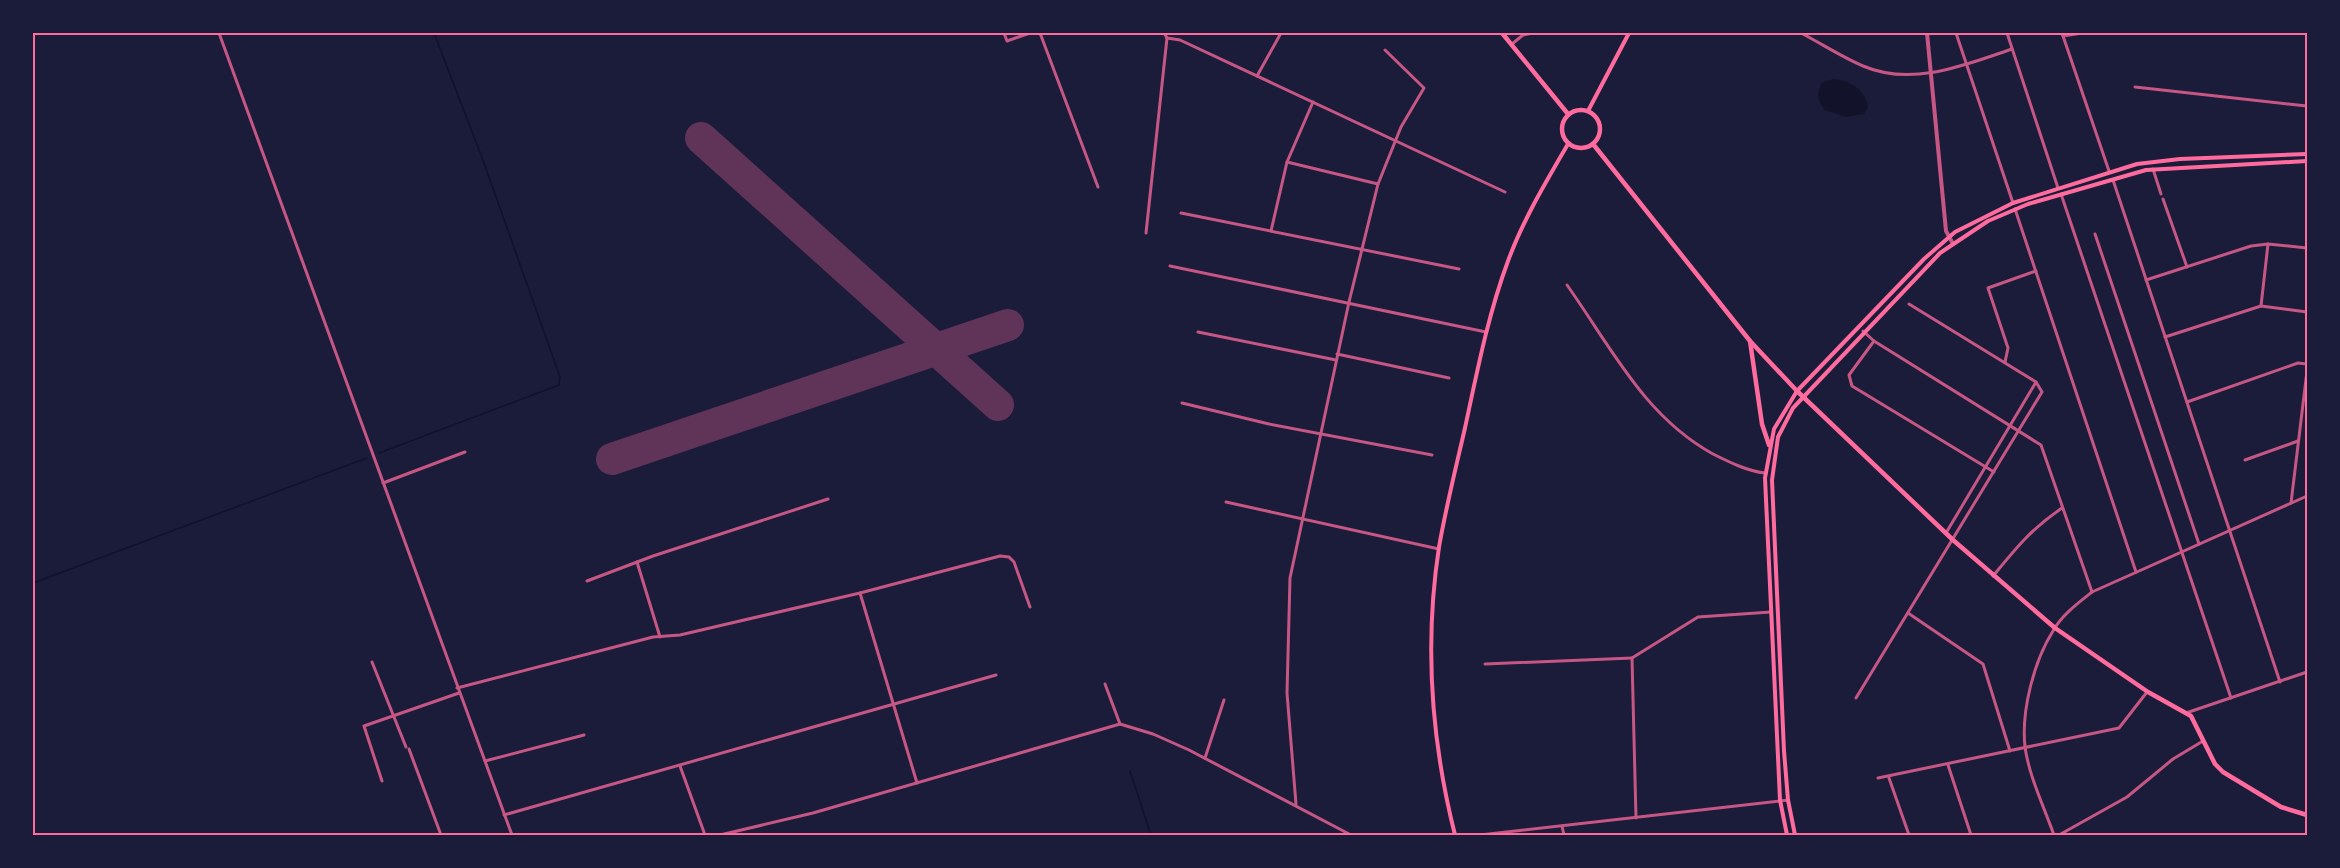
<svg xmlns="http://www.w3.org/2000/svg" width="2340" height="868" viewBox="0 0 2340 868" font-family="'Zilla Slab',serif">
  <rect width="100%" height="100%" fill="#1b1b3a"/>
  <path fill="#12122b" d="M 1833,79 C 1849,80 1866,90 1868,107 L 1864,114 L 1846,117 L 1825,110 C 1817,100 1816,94 1822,83 Z"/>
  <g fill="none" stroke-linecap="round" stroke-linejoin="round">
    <g stroke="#12122b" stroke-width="1.5">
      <polyline points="379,453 559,385 560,377 484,163 434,33"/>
      <polyline points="33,583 367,458"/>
      <polyline points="1130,771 1151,835"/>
    </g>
    <g stroke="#603358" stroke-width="32">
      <polyline points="701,138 998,405"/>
      <polyline points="612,459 1008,325"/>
    </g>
    <g stroke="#c65784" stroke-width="3">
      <polyline points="219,33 512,835"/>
      <polyline points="1004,33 1007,41 1030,33"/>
      <polyline points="1040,33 1098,187"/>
      <path d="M 1801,33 C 1822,44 1842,57 1863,66 C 1912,87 1965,65 2012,49"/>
      <polyline points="1956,33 2013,203"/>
      <polyline points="2007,33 2058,188"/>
      <polyline points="2062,33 2109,171"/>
      <polyline points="2063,36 2082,33"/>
      <polyline points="1167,38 1180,40 1505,192"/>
      <polyline points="1512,44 1523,35 1533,33"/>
      <polyline points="1257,76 1281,33"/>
      <polyline points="2135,87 2307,106"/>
      <polyline points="1287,162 1378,184"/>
      <polyline points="2153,169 2161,194"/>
      <polyline points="2113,180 2280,682"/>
      <polyline points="2061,194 2231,698"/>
      <polyline points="2163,199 2187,267"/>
      <polyline points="2015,209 2136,572"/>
      <polyline points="1181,213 1459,269"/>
      <polyline points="1271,231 1287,162 1313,102"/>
      <polyline points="1146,233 1167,38 1164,33"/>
      <polyline points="2095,234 2199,544"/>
      <polyline points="1170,266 1486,332"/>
      <polyline points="2146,280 2251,246 2268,244 2307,248"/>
      <path d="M 1567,285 C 1611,347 1644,416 1713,454 C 1729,462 1747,471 1765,473"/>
      <polyline points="2261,306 2268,244"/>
      <polyline points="1863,331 1874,341 2041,445 2092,592"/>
      <polyline points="1198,332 1336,360"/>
      <polyline points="2165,337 2261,306 2307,312"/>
      <polyline points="1874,341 1849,375 1852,386 1994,472"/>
      <polyline points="1337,354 1449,378"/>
      <polyline points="2005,362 2008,348 1988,288 2036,271"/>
      <polyline points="2187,402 2298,363 2307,364"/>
      <polyline points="1182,403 1269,424 1432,455"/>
      <polyline points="2245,460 2298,441"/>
      <polyline points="383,483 465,452"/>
      <polyline points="1226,502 1439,549"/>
      <polyline points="2291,503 2307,371"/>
      <polyline points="1946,533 2036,382"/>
      <polyline points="637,562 660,637"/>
      <path d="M 1993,576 C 2017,547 2030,530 2062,508"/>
      <polyline points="587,581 653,556 828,499"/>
      <polyline points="860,593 917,783"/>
      <polyline points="1908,613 1983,664 2010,751"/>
      <polyline points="372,662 406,747"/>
      <polyline points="1485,664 1632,658"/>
      <polyline points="1105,684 1120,724"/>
      <polyline points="457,688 653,637 680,635 860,593 1000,556 1009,557 1014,562 1030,607"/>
      <polyline points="1856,698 2042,392 2036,382 1909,304"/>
      <polyline points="2186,713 2307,672"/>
      <polyline points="409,749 441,835"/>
      <polyline points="1205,758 1224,700"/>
      <polyline points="485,761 584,735"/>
      <polyline points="1948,765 1971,835"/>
      <polyline points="680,766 705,835"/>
      <polyline points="1878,778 2119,728 2147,692"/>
      <polyline points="1889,778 1909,835"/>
      <polyline points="382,781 364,726 459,693"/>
      <polyline points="1296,804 1287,693 1290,578 1349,302 1378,184 1401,127 1424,88 1385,50"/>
      <polyline points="504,815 996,675"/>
      <polyline points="1636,818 1632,658 1698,617 1771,612"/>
      <polyline points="1562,826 1564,835"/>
      <polyline points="720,835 813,813 1120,724 1153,734 1189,750 1351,835"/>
      <polyline points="1480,835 1788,800"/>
      <path d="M 2054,835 C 2044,807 2029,776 2025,747 C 2021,711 2034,661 2053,631 C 2062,615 2078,603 2092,592 L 2307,496"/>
      <polyline points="2059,835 2127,797 2173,759 2203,741"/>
    </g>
    <polyline stroke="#c65784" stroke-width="4" points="1927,33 1946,231 1952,242"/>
    <g stroke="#ff6b9d" stroke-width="4">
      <polyline points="1588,111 1629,33"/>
      <path d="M 1455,835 C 1431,740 1424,645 1439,547 C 1446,507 1456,467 1465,428 C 1477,372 1488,315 1508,261 C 1523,220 1546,182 1568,144"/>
      <polyline points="1787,835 1780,800 1765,478 1774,429 1797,391 1924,259 1955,232 2013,203 2137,164 2180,159 2307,154"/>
      <polyline points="1795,835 1788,800 1784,751 1772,480 1778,437 1793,408 1940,253 1988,221 2028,204 2146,170 2307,161"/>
    </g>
    <g stroke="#ff6b9d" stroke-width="4.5">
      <polyline points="1502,33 1568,114"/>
      <circle cx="1581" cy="129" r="19"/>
      <polyline points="1593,144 1750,341 1797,391 1953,540 2055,628 2148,692 2191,716 2215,764 2223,772 2281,807 2307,815"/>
      <polyline points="1750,341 1762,424 1769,445"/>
    </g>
  </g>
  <rect width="2340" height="868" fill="none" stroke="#1b1b3a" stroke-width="69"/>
  <rect x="34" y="34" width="2272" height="800" fill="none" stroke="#ff6b9d" stroke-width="2"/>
</svg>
